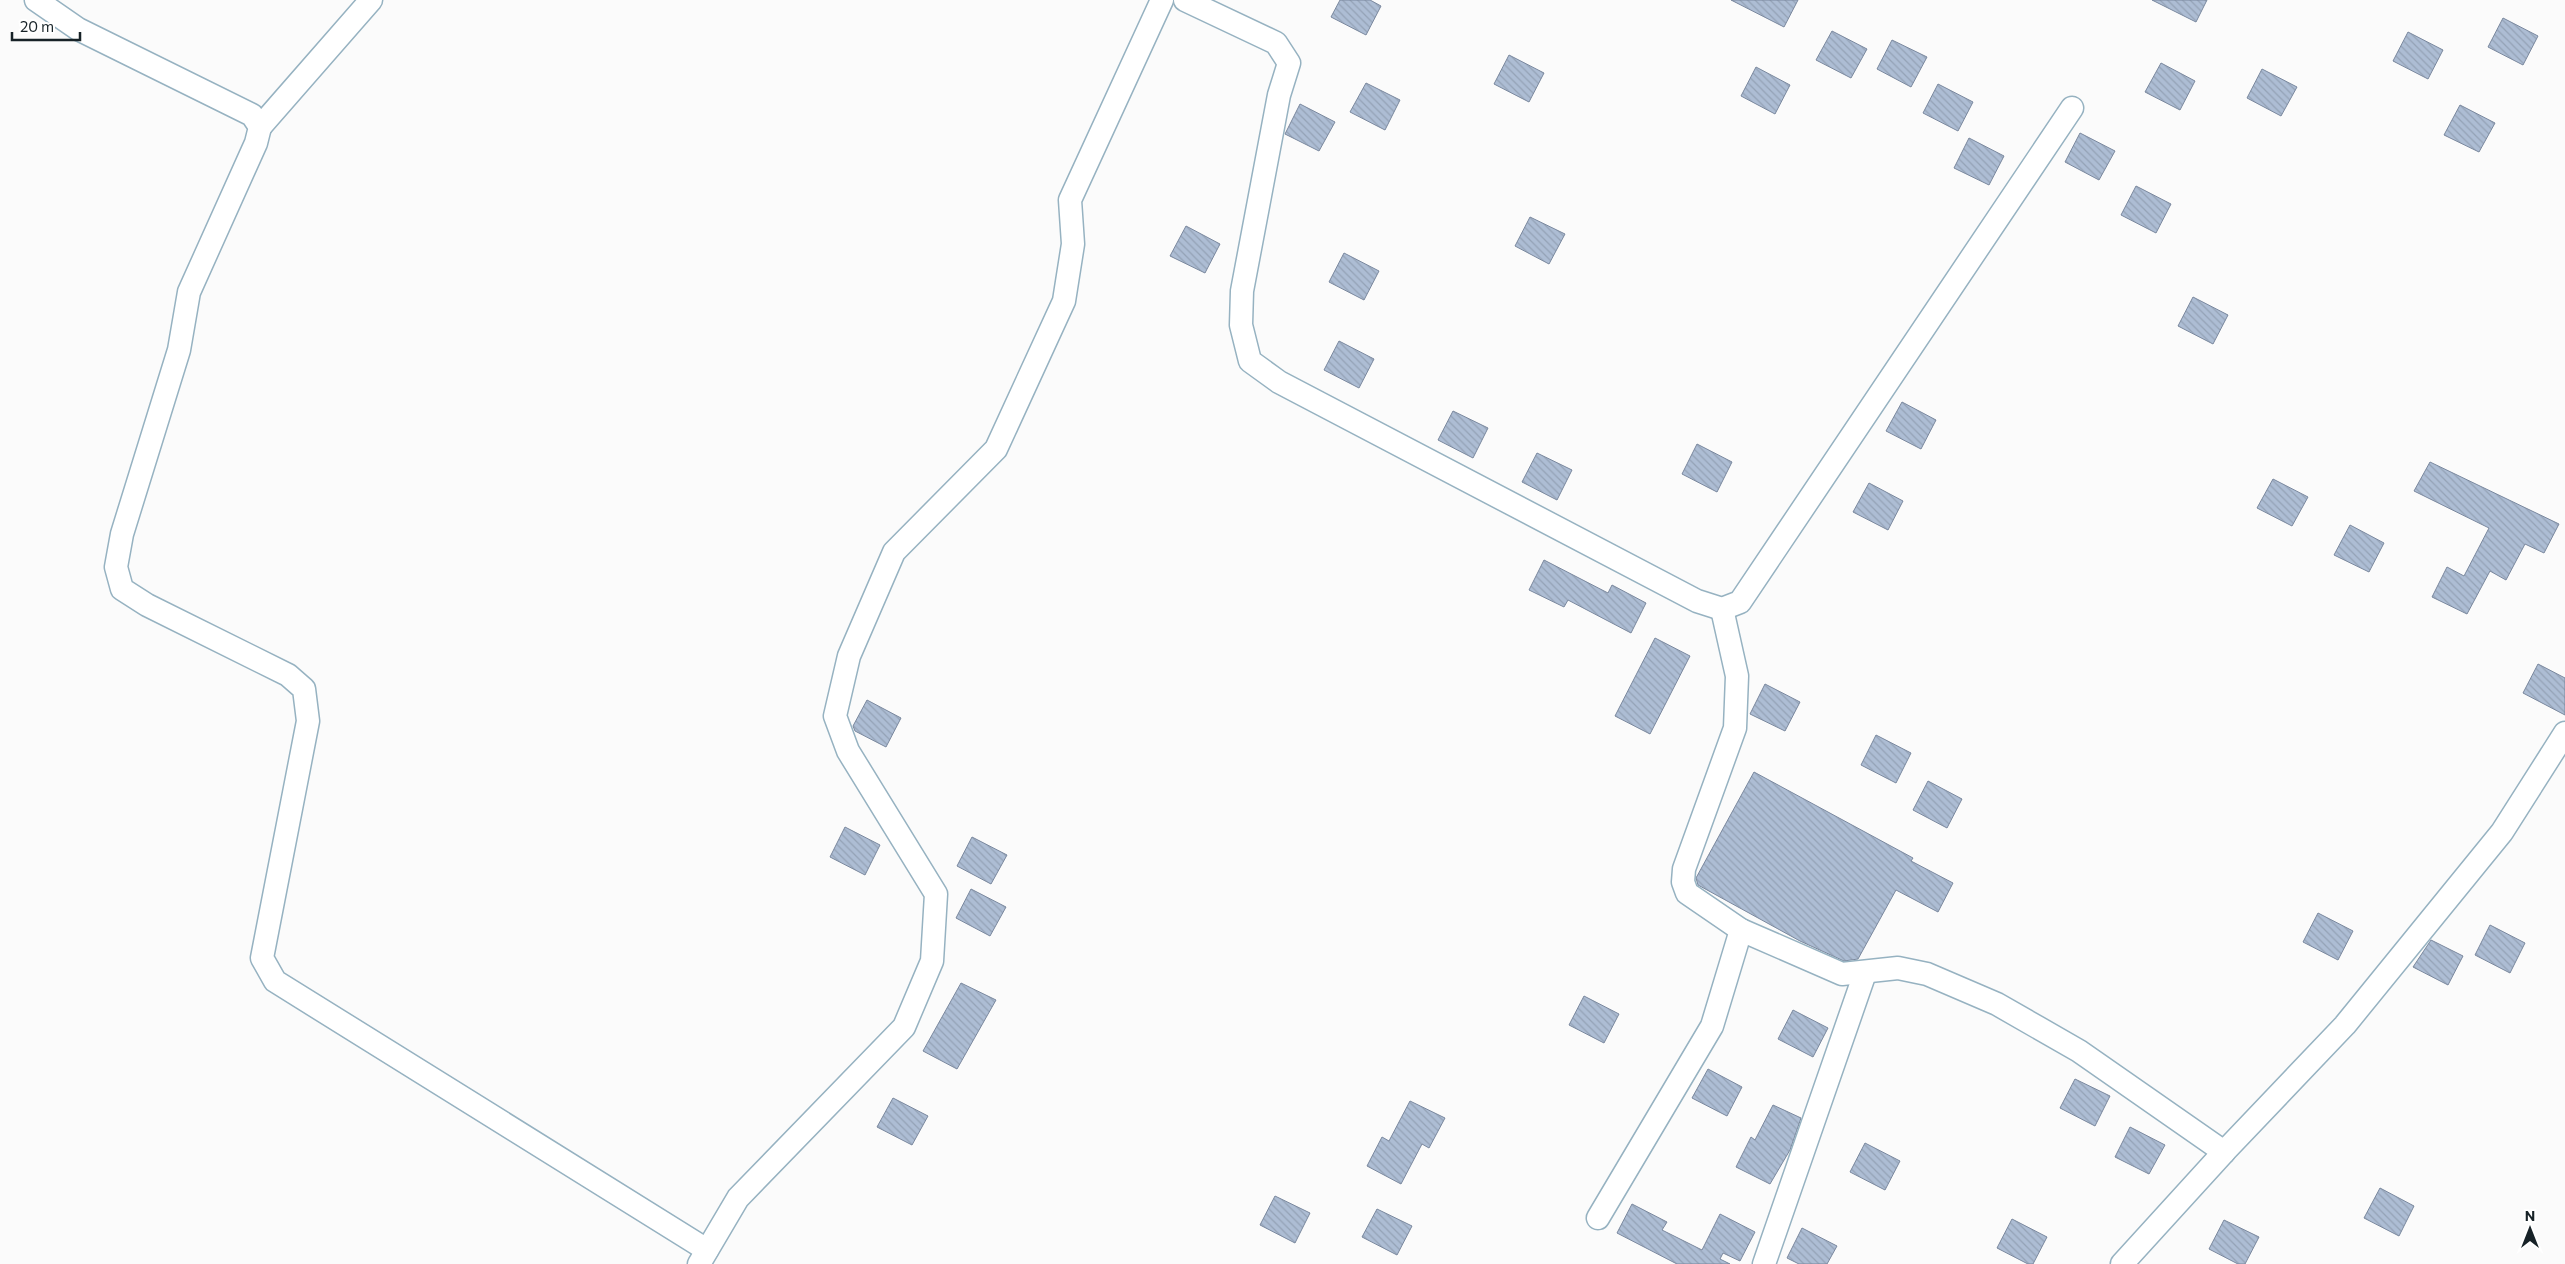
<svg xmlns="http://www.w3.org/2000/svg" width="2565" height="1264" viewBox="0 0 2565 1264" font-family="Commissioner,sans-serif">
  <defs>
    <pattern id="building-back-hatch" width="6" height="6" patternUnits="userSpaceOnUse" patternTransform="scale(1.25)"><rect width="6" height="6" fill="#adbdd4"/><path d="M-1 5l2 2M0 0l6 6M5-1l2 2" fill="none" stroke="#94a2b6"/></pattern>
  </defs>
  <rect width="100%" height="100%" fill="#fbfbfb"/>
  <g fill="url(#building-back-hatch)" stroke="#7a889e">
    <polygon points="1340,0 1370,0 1381,6 1366,35 1331,17"/>
    <polygon points="1731,0 1798,0 1784,27"/>
    <polygon points="2152,0 2207,0 2196,22"/>
    <polygon points="2503,18 2538,36 2523,65 2488,47"/>
    <polygon points="1832,31 1867,49 1851,78 1816,60"/>
    <polygon points="2408,32 2443,50 2428,79 2393,61"/>
    <polygon points="1892,40 1927,57 1911,87 1877,69"/>
    <polygon points="1509,55 1544,73 1529,102 1494,84"/>
    <polygon points="2161,63 2195,81 2180,110 2145,92"/>
    <polygon points="1756,67 1790,85 1775,114 1741,96"/>
    <polygon points="2262,69 2297,87 2281,116 2247,98"/>
    <polygon points="1366,83 1400,100 1385,130 1350,112"/>
    <polygon points="1938,84 1973,102 1958,131 1923,113"/>
    <polygon points="1300,104 1335,122 1319,151 1285,134"/>
    <polygon points="2460,105 2495,123 2479,152 2444,135"/>
    <polygon points="2080,133 2115,151 2099,180 2065,162"/>
    <polygon points="1969,138 2004,156 1989,185 1954,168"/>
    <polygon points="2136,186 2171,204 2156,233 2121,215"/>
    <polygon points="1530,217 1565,234 1549,264 1515,246"/>
    <polygon points="1186,226 1220,244 1205,273 1170,256"/>
    <polygon points="1344,253 1379,271 1364,300 1329,282"/>
    <polygon points="2193,297 2228,315 2213,344 2178,326"/>
    <polygon points="1339,341 1374,359 1359,388 1324,370"/>
    <polygon points="1902,402 1936,420 1921,449 1886,431"/>
    <polygon points="1453,411 1488,428 1473,458 1438,440"/>
    <polygon points="1697,444 1732,462 1717,492 1682,474"/>
    <polygon points="1537,453 1572,470 1557,500 1522,482"/>
    <polygon points="2430,462 2559,524 2544,553 2525,544 2506,580 2490,571 2467,614 2432,597 2447,567 2464,576 2489,528 2414,491"/>
    <polygon points="2273,479 2308,497 2292,526 2257,508"/>
    <polygon points="1869,483 1903,501 1888,530 1853,512"/>
    <polygon points="2350,525 2384,543 2369,572 2334,555"/>
    <polygon points="1544,560 1608,593 1612,585 1646,603 1631,633 1568,600 1564,607 1529,590"/>
    <polygon points="1655,638 1690,656 1650,734 1615,716"/>
    <polygon points="2538,664 2565,678 2565,715 2523,693"/>
    <polygon points="1765,684 1800,702 1785,731 1750,714"/>
    <polygon points="867,700 901,718 886,747 855,731 853,726"/>
    <polygon points="1876,735 1911,753 1896,783 1861,765"/>
    <polygon points="1754,772 1913,858 1911,861 1953,883 1938,912 1896,890 1858,959 1844,961 1800,941 1698,885 1696,878"/>
    <polygon points="1928,781 1962,799 1947,828 1913,810"/>
    <polygon points="845,827 880,845 865,875 830,857"/>
    <polygon points="972,837 1007,855 991,884 957,866"/>
    <polygon points="971,889 1006,907 990,936 956,918"/>
    <polygon points="2318,913 2353,931 2338,960 2303,942"/>
    <polygon points="2490,925 2525,943 2510,973 2475,955"/>
    <polygon points="2431,940 2463,956 2448,985 2413,967"/>
    <polygon points="961,983 996,1000 957,1069 923,1051"/>
    <polygon points="1584,996 1619,1014 1604,1043 1569,1025"/>
    <polygon points="1793,1010 1828,1028 1813,1057 1778,1039"/>
    <polygon points="1708,1069 1742,1087 1727,1116 1692,1098"/>
    <polygon points="2075,1079 2110,1096 2095,1126 2060,1108"/>
    <polygon points="893,1098 928,1116 912,1145 877,1127"/>
    <polygon points="1410,1101 1445,1118 1429,1148 1422,1144 1401,1184 1367,1166 1382,1137 1389,1141"/>
    <polygon points="1773,1105 1801,1118 1790,1150 1770,1184 1736,1167 1751,1137 1755,1140"/>
    <polygon points="2130,1127 2165,1145 2149,1174 2115,1157"/>
    <polygon points="1865,1143 1900,1161 1885,1190 1850,1172"/>
    <polygon points="2380,1188 2414,1206 2399,1236 2364,1218"/>
    <polygon points="1275,1196 1310,1213 1295,1243 1260,1225"/>
    <polygon points="1632,1204 1667,1222 1662,1230 1702,1250 1720,1214 1755,1232 1740,1261 1723,1253 1720,1259 1730,1264 1677,1264 1617,1233"/>
    <polygon points="1377,1209 1412,1226 1397,1255 1362,1237"/>
    <polygon points="2012,1219 2047,1237 2033,1264 2028,1264 1997,1248"/>
    <polygon points="2224,1220 2259,1237 2245,1264 2238,1264 2209,1249"/>
    <polygon points="1802,1228 1837,1246 1827,1264 1799,1264 1787,1258"/>
  </g>
  <g fill="none" stroke-linecap="round" stroke-linejoin="round">
    <g stroke="#96b2c1" stroke-width="25">
      <g id="minor">
        <polyline points="36,0 78,29 252,115 260,127 256,143 189,292 179,350 122,534 116,567 122,589 147,605 288,675 304,689 308,721 262,958 275,981 707,1250"/>
        <polyline points="1185,0 1276,43 1289,63 1279,95 1242,291 1241,325 1250,361 1279,382 1697,601 1722,609 1740,602 2072,108"/>
        <polyline points="260,127 371,0"/>
        <polyline points="1722,609 1737,676 1735,728 1684,869 1683,882 1687,893 1741,930 1842,974 1898,968 1927,974 1997,1004 2079,1051 2224,1152"/>
        <polyline points="1598,1218 1712,1026 1741,930"/>
        <polyline points="699,1264 738,1198 904,1027 932,961 936,894 848,751 835,716 849,656 894,552 996,449 1064,301 1073,244 1070,200 1162,0"/>
        <polyline points="1764,1264 1865,973"/>
        <polyline points="2122,1264 2224,1152 2345,1025 2502,832 2565,733"/>
      </g>
    </g>
    <use href="#minor" stroke="#fff" stroke-width="22"/>
  </g>
  <g transform="translate(2530 1229)" stroke="#ffffff" stroke-width="4" paint-order="stroke">
  <path d="M0-4L9 19L0 12L-9 19Z" fill="#172227"/>
  <text y="-8" font-size="14" font-weight="bold" text-anchor="middle" fill="#172227">N</text>
  </g>
  <path d="M12 32v8h68v-8" fill="none" stroke="#172227" stroke-width="2.5"/>
  <text x="20" y="32" font-size="15" fill="#172227" stroke="#ffffff" stroke-width="4" paint-order="stroke">20 m</text>
</svg>
